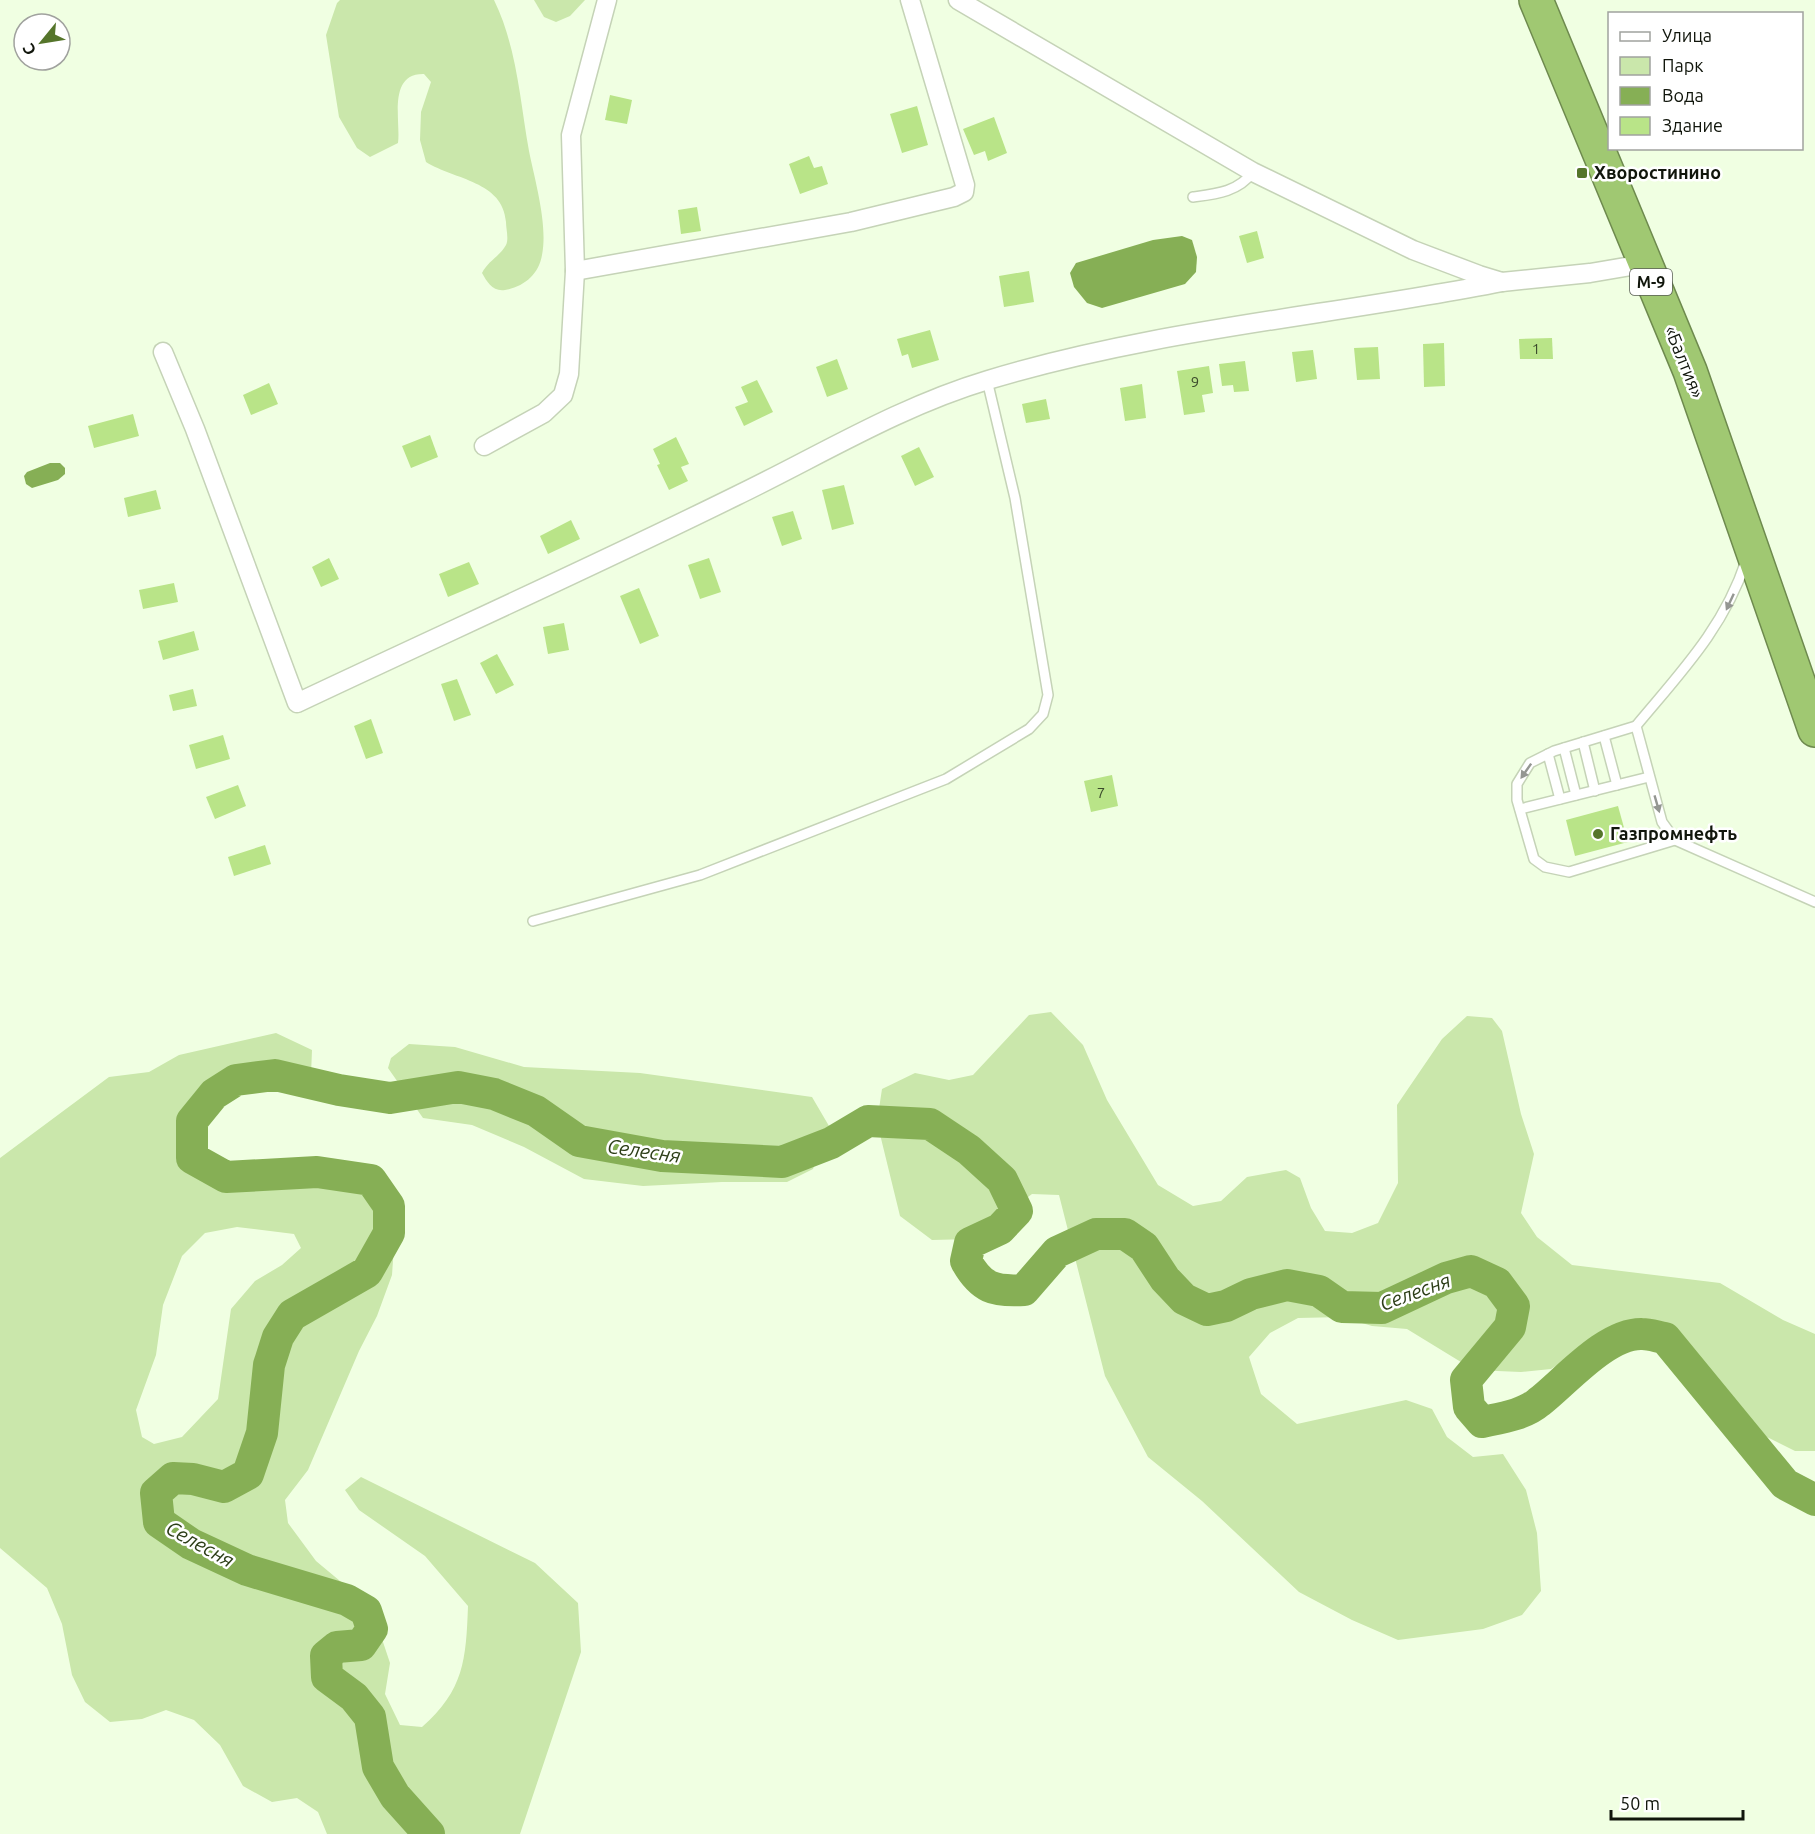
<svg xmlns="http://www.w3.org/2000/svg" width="1815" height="1834" viewBox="0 0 1815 1834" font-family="Ubuntu,sans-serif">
  <rect width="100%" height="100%" fill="#f0ffe2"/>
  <g fill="#cae7ab" fill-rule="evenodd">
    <path d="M 340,0 L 494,0 C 517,47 520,101 529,151 C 535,181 548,225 542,255 C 539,274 524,287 505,290 C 493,292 487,282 482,273 C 488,261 500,256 506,245 C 509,239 506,229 506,222 C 503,181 455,180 426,162 L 420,140 L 421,112 L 431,82 L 424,74 C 387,73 401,122 398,143 L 370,157 L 357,148 L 339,117 L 326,35 L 337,3 Z"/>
    <polygon points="534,0 585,0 570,16 556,22 544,17"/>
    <polygon points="1051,1012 1083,1045 1107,1100 1158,1185 1193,1206 1221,1201 1247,1177 1286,1170 1300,1178 1311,1208 1325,1231 1352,1233 1378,1223 1398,1183 1397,1105 1442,1039 1467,1016 1492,1018 1502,1031 1521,1114 1534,1154 1521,1213 1537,1237 1572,1265 1720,1283 1783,1320 1815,1334 1815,1451 1795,1451 1767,1437 1728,1399 1668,1328 1648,1321 1618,1325 1551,1369 1521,1372 1474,1370 1407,1329 1372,1326 1342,1317 1298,1318 1270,1333 1249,1357 1261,1394 1297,1424 1406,1400 1432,1409 1447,1437 1473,1457 1503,1454 1526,1490 1537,1533 1541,1591 1522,1615 1483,1629 1398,1640 1352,1620 1299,1592 1202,1501 1148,1457 1105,1376 1059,1195 1032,1194 972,1239 932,1240 900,1216 877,1122 882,1089 915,1073 949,1080 973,1075 1029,1015"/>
    <path d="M 276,1033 L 312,1050 L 311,1075 L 236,1080 L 214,1094 L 192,1121 L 192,1158 L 226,1177 L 317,1172 L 371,1180 L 389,1206 L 394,1246 L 392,1275 L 377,1316 L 359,1351 L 308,1470 L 285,1500 L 288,1523 L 316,1561 L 352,1591 L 379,1630 L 390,1663 L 385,1694 L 400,1725 L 422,1727 C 464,1690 466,1660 468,1606 L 425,1556 L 359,1510 L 345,1490 L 361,1477 L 535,1563 L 578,1603 L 581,1652 L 520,1834 L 327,1834 L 318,1812 L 297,1798 L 272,1802 L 243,1786 L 220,1745 L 194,1720 L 166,1710 L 142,1719 L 110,1722 L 85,1702 L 72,1675 L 62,1624 L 47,1588 L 0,1548 L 0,1158 L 109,1077 L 149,1072 L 179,1055 ZM 237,1227 L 294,1234 L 301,1248 L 282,1265 L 255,1281 L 231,1309 L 218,1399 L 182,1437 L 154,1444 L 142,1437 L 136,1410 L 156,1355 L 163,1305 L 182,1256 L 205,1233 Z"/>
    <polygon points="409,1044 455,1047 524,1067 640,1073 812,1097 829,1126 813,1169 787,1182 722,1182 643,1186 584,1179 524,1147 472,1125 423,1118 388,1068 391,1058"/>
  </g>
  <g fill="#86af55">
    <polygon points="1182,236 1192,240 1197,257 1196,272 1185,284 1102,308 1087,303 1074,287 1070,273 1076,263 1153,240"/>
    <polygon points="50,463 60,463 65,468 65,474 58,480 32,488 26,484 24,476 27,472"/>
  </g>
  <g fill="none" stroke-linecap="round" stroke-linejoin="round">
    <path stroke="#86af55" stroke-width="32" d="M 429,1834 L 395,1796 L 378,1767 L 370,1717 L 354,1697 L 327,1677 L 326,1656 L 337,1647 L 361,1645 L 372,1629 L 366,1611 L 347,1600 L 247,1570 L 191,1544 L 159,1522 L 156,1493 L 173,1478 L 193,1479 L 224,1487 L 248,1474 L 262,1433 L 269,1365 L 278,1337 L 292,1315 L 367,1272 L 389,1233 L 389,1206 L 371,1180 L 317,1172 L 226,1177 L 192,1158 L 192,1121 L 214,1094 L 236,1080 L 275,1075 L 339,1090 L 390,1098 L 458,1087 L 494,1094 L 536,1111 L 579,1141 L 662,1156 L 782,1162 L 831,1143 L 868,1121 L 930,1124 L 969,1150 L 1002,1180 L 1017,1211 L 1000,1229 L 970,1243 L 966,1261 C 981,1288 994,1292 1024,1290 L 1057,1252 L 1096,1234 L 1125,1234 L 1144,1247 L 1165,1279 L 1184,1299 L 1207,1310 L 1226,1306 L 1251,1294 L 1287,1285 L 1319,1291 L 1342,1307 L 1382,1308 L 1446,1278 L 1471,1271 L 1497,1283 L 1514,1306 L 1510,1327 L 1466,1380 L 1469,1407 L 1482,1422 C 1501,1418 1524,1415 1539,1402 C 1565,1382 1606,1333 1642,1334 C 1650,1334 1658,1337 1665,1338 L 1785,1484 L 1815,1500"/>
  </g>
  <g fill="#b9e488">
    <polygon points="610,95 632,100 627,124 605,120"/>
    <polygon points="917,106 928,145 902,153 890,114"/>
    <polygon points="994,117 1007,153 988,161 985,151 974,155 963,129"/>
    <polygon points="809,156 814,168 822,166 828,184 800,194 789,164"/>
    <polygon points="697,207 701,231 681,234 678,210"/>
    <polygon points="1257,231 1264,258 1247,263 1239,236"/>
    <polygon points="1029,271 1034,302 1004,307 999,276"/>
    <polygon points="930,330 939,360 912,368 908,354 902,356 897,339"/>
    <polygon points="1552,338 1553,359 1520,359 1519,339"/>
    <polygon points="1444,343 1445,386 1424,387 1423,344"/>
    <polygon points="1378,347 1380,379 1357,380 1354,348"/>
    <polygon points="1313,350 1317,379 1296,382 1292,352"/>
    <polygon points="837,359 848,389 827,397 816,367"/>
    <polygon points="1245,361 1249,391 1234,392 1233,385 1222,386 1219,364"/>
    <polygon points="1209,366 1213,393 1202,395 1205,412 1184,415 1177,371"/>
    <polygon points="757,380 773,412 744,426 735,407 748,402 741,387"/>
    <polygon points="269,383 278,404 251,415 243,395"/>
    <polygon points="1142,384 1146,418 1125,421 1120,388"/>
    <polygon points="1046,399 1050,419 1026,423 1022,404"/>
    <polygon points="133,414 139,436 94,448 88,426"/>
    <polygon points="430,435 438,457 411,468 402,446"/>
    <polygon points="676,437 689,464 681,467 688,481 669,490 657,465 660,464 653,449"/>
    <polygon points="919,447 934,477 915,486 901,456"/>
    <polygon points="844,485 854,524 832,530 822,490"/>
    <polygon points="156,490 161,509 128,517 124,498"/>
    <polygon points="793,511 802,539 782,546 772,517"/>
    <polygon points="571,520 580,539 548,554 540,536"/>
    <polygon points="329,558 339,579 321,587 312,567"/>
    <polygon points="709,558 721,592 700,599 688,565"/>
    <polygon points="469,562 479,584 448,597 439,574"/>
    <polygon points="174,583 178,602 143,609 139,590"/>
    <polygon points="639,588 659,636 640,644 620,596"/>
    <polygon points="564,623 569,650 548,654 543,627"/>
    <polygon points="194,631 199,650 163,660 158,641"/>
    <polygon points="497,654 514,685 496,694 480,663"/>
    <polygon points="457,679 471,715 454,721 441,684"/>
    <polygon points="193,689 197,706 173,711 169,695"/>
    <polygon points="371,719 383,753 366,759 354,726"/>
    <polygon points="223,735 230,759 196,769 189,745"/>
    <polygon points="1112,775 1118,806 1091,812 1084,781"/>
    <polygon points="238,785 246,806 215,819 206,797"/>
    <polygon points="1618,806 1628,842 1575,856 1566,820"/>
    <polygon points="265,845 271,864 234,876 228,857"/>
  </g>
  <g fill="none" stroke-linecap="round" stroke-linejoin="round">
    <g stroke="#c5d3b7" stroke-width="12">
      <g id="lane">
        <path d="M 1193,197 C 1216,194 1238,192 1253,172"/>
        <path d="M 1746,561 C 1724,628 1680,673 1636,726 L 1662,822 L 1675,840 L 1815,902"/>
        <polyline points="1636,726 1554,751 1530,763 1517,784 1517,800 1534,859 1545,867 1569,872 1675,840"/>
        <polyline points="1604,736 1617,785"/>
        <polyline points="1583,742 1595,791"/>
        <polyline points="1564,748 1576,795"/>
        <polyline points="1548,754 1560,799"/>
        <polyline points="1520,809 1649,777"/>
        <polyline points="533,921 700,875 946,779 1029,729 1043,714 1048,695 1015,498 987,380"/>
      </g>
    </g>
    <g stroke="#c5d3b7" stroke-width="21">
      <g id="street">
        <polyline points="958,0 1253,172 1413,250 1479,275 1502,282 1590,273 1643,264"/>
        <polyline points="575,271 851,222 954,197 964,192 965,185 910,0"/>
        <path d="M 163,352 L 195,429 L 297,703 C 443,634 590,568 736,496 C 819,456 898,407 988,380 C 1156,329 1331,316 1502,282"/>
        <polyline points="484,446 544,413 563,395 569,374 575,271 571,135 607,0"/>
      </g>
    </g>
    <g stroke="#6e8a4e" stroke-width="36">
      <polyline id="highway" points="1536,0 1690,371 1815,730"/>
    </g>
    <use href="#lane" stroke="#fff" stroke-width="9"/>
    <use href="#street" stroke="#fff" stroke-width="18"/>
    <use href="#highway" stroke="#a0c872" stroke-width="33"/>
  </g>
  <defs><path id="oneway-solid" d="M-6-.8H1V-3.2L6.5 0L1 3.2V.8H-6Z" transform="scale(1.5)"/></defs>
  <g fill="#949692">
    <use href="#oneway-solid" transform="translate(1730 602) rotate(115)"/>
    <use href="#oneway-solid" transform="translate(1526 771) rotate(125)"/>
    <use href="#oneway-solid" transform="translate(1657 804) rotate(74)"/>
  </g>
  <g fill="#55752b" stroke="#fff" stroke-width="2">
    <rect x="1576" y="167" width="12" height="12" rx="3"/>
    <circle cx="1598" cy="834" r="6"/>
  </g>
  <g text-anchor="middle" stroke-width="5" stroke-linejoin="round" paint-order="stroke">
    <g font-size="15" fill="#3b4a2b">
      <text x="1536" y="354">1</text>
      <text x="1195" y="387">9</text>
      <text x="1101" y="798">7</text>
    </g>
    <rect fill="#fff" stroke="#585c55" stroke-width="1.5" x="1630" y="269" width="42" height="26" rx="4.5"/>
    <g font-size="16" font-weight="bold" fill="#11160c">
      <text x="1651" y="288">М-9</text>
    </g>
    <g font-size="18" font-weight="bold" fill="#11160c" stroke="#fff" text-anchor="start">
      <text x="1594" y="179">Хворостинино</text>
      <text x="1610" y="840">Газпромнефть</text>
    </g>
    <g font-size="18" fill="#11160c" stroke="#fff">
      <text transform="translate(1684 362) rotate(68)" y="6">«Балтия»</text>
    </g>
    <g font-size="20" font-style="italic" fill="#2d3e18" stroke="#fff">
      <text transform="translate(644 1151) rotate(8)" y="7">Селесня</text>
      <text transform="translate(1415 1292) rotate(-20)" y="7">Селесня</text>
      <text transform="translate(200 1544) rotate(29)" y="7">Селесня</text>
    </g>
  </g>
  <rect x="1608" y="12" width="195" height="138" fill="#ffffff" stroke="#a0a29e" stroke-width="1.5"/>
  <rect x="1620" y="32" width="30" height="9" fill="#ffffff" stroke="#a0a29e" stroke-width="1.5"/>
  <text x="1662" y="42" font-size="18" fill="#11160c">Улица</text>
  <rect x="1620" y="57" width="30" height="18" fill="#cae7ab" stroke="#a0a29e" stroke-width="1.5"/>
  <text x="1662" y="72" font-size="18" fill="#11160c">Парк</text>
  <rect x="1620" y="87" width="30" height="18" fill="#86af55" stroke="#a0a29e" stroke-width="1.5"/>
  <text x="1662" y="102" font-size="18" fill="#11160c">Вода</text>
  <rect x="1620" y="117" width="30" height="18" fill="#b9e488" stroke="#a0a29e" stroke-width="1.5"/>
  <text x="1662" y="132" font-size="18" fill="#11160c">Здание</text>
  <g transform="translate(42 42) rotate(240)"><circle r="28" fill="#ffffff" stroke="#a0a29e" stroke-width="1.5"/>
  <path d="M0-4.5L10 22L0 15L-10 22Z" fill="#55752b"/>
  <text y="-9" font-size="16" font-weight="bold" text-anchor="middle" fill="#11160c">С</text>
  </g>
  <path d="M1611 1810v9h132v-9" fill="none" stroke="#11160c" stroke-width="3"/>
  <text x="1620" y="1810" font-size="18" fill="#11160c" stroke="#ffffff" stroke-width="4.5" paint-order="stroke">50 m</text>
</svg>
